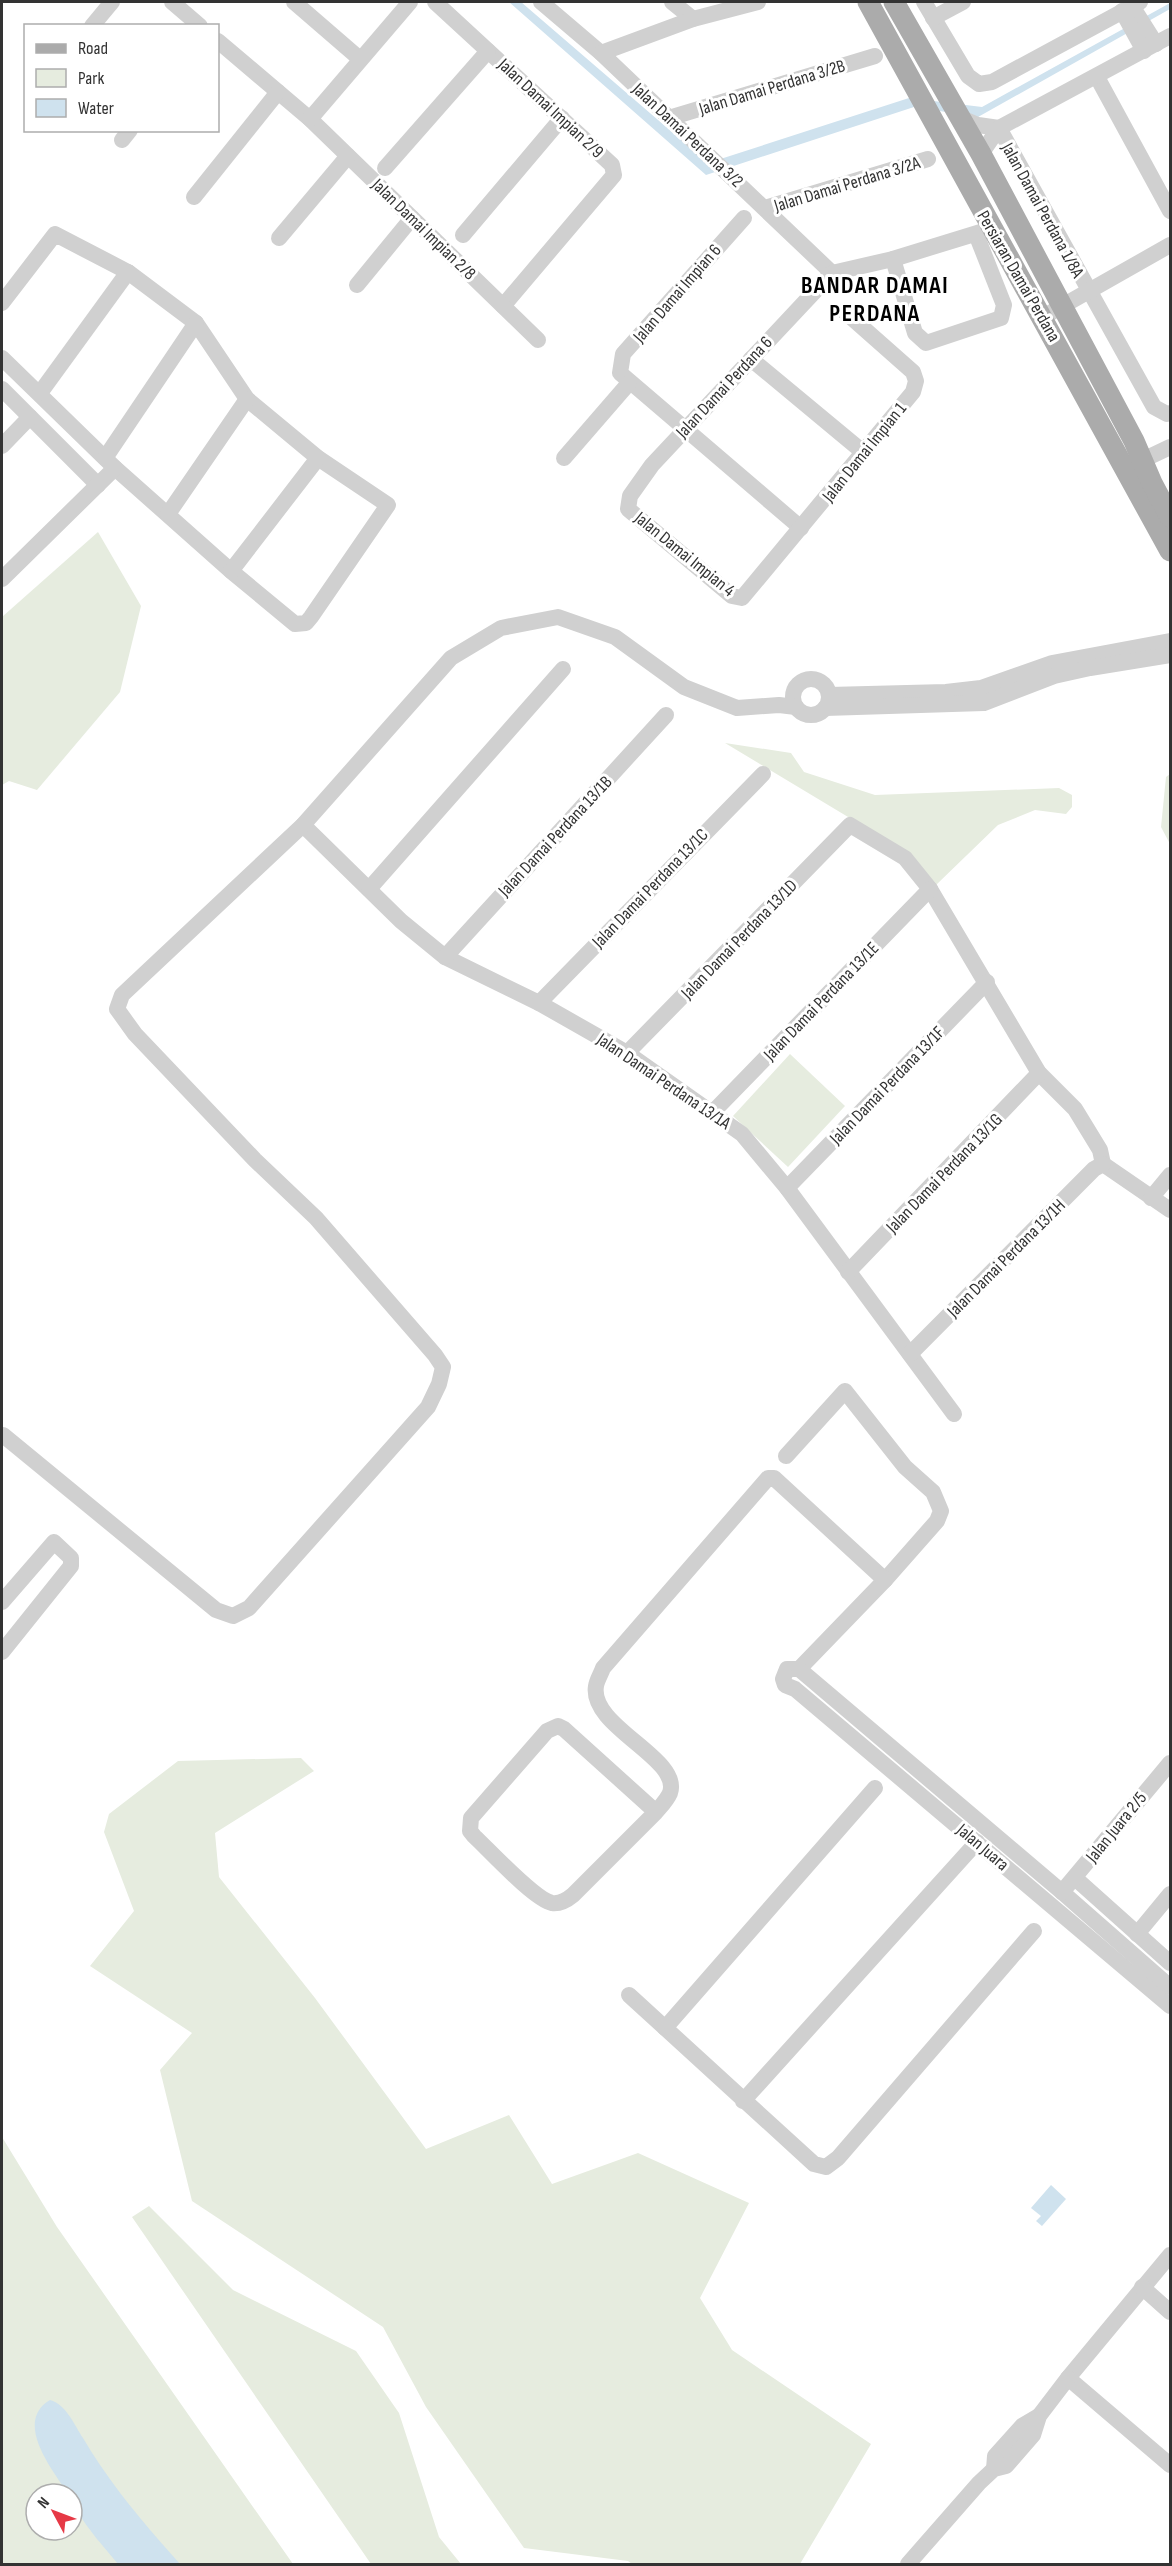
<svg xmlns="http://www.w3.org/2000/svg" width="1172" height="2566" viewBox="0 0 1172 2566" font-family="'Sofia Sans Condensed',sans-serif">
  <rect width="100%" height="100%" fill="#fff"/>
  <g fill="#e6ecdf" fill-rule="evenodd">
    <polygon points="98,532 141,606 120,692 37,790 9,781 2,785 2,617"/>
    <polygon points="725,743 791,753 804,772 875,795 1059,788 1072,795 1072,807 1066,814 1035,810 998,825 936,885 913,856"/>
    <polygon points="1170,774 1170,844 1161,827 1166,777"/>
    <polygon points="790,1054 845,1106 788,1167 733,1116"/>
    <polygon points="301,1758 314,1771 215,1833 219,1877 315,1998 426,2149 509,2115 552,2184 638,2153 749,2203 700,2298 732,2350 871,2444 800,2564 632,2564 628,2561 524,2548 426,2407 383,2327 192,2201 160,2070 192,2033 90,1966 134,1911 104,1832 109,1814 178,1761"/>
    <path d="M 2,2137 L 57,2227 L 293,2564 L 2,2564 ZM 36,2494 L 72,2494 L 72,2530 L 36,2530 Z"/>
    <polygon points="149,2206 233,2290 356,2351 399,2413 439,2537 461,2564 371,2564 132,2217"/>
  </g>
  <g fill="#cfe2ee">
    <polygon points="509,2 521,2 708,163 909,98 982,107 1170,3 1170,9 978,117 914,107 706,175"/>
    <polygon points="1051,2185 1066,2199 1042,2226 1036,2221 1041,2216 1031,2208"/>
    <path d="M 50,2400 C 66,2404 75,2426 83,2438 C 110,2484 145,2525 180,2564 L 118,2564 C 106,2549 72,2513 72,2494 L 68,2494 C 53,2470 13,2422 50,2400 Z"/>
  </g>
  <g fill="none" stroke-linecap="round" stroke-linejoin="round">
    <g stroke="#d0d0d0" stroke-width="16">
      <polyline points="172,2 200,26"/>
      <polyline points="294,2 360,59"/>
      <polyline points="435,2 612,165 614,175 503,306"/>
      <polyline points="541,2 601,53 832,273"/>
      <polyline points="672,2 693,19"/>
      <polyline points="924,2 968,76 979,84 992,82 1140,2"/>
      <polyline points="1132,6 1156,44"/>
      <polyline points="1122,11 1144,51"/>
      <polyline points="933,18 963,2"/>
      <polyline points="92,26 112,2"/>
      <polyline points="218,41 310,119 538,340"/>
      <polyline points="601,53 693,19 758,2"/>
      <polyline points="1097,77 1170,211"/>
      <polyline points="959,117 978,125 999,128"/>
      <polyline points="669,118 875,56"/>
      <polyline points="310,119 410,2"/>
      <polyline points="999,128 1154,407 1167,414 1170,413"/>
      <polyline points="122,140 130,130"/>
      <polyline points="981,154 999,128 1170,36"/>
      <polyline points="385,168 488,51"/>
      <polyline points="194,197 278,92"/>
      <polyline points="765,208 928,159"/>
      <polyline points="744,218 623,354 620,373 801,528"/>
      <polyline points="463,235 562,118"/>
      <polyline points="279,238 348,156"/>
      <polyline points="893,259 915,333 926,343 1001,318 1004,305 976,234"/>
      <polyline points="832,273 652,465 630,496 628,509 732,596 742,598 913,392 916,381 913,372 844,311"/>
      <polyline points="832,273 893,259 984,231"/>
      <polyline points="357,285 412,218"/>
      <polyline points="2,303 55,234 128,272 196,323 247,399 318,458 388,505 311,617 306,623 295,624 231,571 115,468 2,358"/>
      <polyline points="1043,317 1170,245"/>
      <polyline points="751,359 863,452"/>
      <polyline points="2,389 98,485"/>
      <polyline points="40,393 128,272"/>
      <polyline points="2,446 30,417"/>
      <polyline points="1149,457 1170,447"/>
      <polyline points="105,458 196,323"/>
      <polyline points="564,458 629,383"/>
      <polyline points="168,514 247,399"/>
      <polyline points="231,571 318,458"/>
      <polyline points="2,579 115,468"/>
      <circle cx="811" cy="697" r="18"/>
      <polyline points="829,695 946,692 981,688 1052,663 1170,641"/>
      <polyline points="825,708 984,703 1054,676 1090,668 1170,655"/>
      <polyline points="303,825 401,921 445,957 539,1003 627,1053 742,1134 787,1188 954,1414"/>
      <polyline points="369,889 563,669"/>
      <polyline points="445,957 666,715"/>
      <polyline points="539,1003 763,774"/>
      <polyline points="627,1053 850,825 905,858 930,889 1039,1073 1075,1109 1100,1150 1103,1164"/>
      <polyline points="713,1112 930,889"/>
      <polyline points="1103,1164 1170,1210"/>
      <polyline points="787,1188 987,982"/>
      <polyline points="1151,1198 1170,1175"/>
      <polyline points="848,1272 1039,1073"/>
      <polyline points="910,1354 1094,1169 1103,1164"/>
      <polyline points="2,1436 3,1435 216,1610 233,1616 249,1608 428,1407 439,1384 443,1367 435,1355 316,1218 255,1160 135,1034 117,1009 122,995 303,825 451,658 501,628 558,617 615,637 684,687 737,708 779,705 796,707"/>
      <polyline points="786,1456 845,1391 905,1467 933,1492 941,1511 937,1521 885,1580 799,1669 787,1669 783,1679 785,1685 795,1689 1170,2006"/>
      <polyline points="2,1602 54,1542 71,1558 71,1566 2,1652"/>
      <polyline points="799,1669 1062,1892 1170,1987"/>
      <path d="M 656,1812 L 564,1729 L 558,1726 L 547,1731 L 471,1818 L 470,1831 L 474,1836 C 489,1850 535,1900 552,1903 C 560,1904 567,1900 573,1895 L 656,1812 C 661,1806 667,1800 670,1793 C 682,1758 589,1727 596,1686 C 597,1680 601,1674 603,1668 L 768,1478 L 774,1478 L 885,1580"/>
      <polyline points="1075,1878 1170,1963"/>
      <polyline points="1062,1892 1170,1763"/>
      <polyline points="1137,1934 1170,1894"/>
      <polyline points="629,1995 814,2164 826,2167 838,2158 1034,1931"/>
      <polyline points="665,2028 875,1788"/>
      <polyline points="743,2101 977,1842"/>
      <polyline points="1170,2255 1068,2378 1170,2465"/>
      <polyline points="1142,2287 1170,2312"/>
      <polyline points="994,2469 995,2456 1022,2426 1039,2416"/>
      <polyline points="908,2564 979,2483 994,2469 1006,2466 1033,2435 1039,2416 1068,2378"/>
    </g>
    <g stroke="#ababab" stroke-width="21">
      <polyline points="868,2 1170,551"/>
      <polyline points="894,2 981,154 1134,441 1152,483 1170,517"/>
    </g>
  </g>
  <g text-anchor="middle" stroke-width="6" stroke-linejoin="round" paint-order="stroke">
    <g font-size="18" fill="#333" stroke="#fff">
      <text transform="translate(772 87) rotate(-17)" y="6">Jalan Damai Perdana 3/2B</text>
      <text transform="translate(551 108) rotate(43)" y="6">Jalan Damai Impian 2/9</text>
      <text transform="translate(688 135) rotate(43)" y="6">Jalan Damai Perdana 3/2</text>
      <text transform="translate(847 184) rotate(-17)" y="6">Jalan Damai Perdana 3/2A</text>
      <text transform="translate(1043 210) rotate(61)" y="6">Jalan Damai Perdana 1/8A</text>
      <text transform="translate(424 229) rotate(44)" y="6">Jalan Damai Impian 2/8</text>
      <text transform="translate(1019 276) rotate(60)" y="6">Persiaran Damai Perdana</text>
      <text transform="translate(677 293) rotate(-49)" y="6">Jalan Damai Impian 6</text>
      <text transform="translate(724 387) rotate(-47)" y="6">Jalan Damai Perdana 6</text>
      <text transform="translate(864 452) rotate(-51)" y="6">Jalan Damai Impian 1</text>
      <text transform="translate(685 554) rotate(39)" y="6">Jalan Damai Impian 4</text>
      <text transform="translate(555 836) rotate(-47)" y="6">Jalan Damai Perdana 13/1B</text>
      <text transform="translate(650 888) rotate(-46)" y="6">Jalan Damai Perdana 13/1C</text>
      <text transform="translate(739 939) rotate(-46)" y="6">Jalan Damai Perdana 13/1D</text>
      <text transform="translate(821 1001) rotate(-46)" y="6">Jalan Damai Perdana 13/1E</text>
      <text transform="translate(664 1081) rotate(34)" y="6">Jalan Damai Perdana 13/1A</text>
      <text transform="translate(887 1085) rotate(-46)" y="6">Jalan Damai Perdana 13/1F</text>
      <text transform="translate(944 1173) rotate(-46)" y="6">Jalan Damai Perdana 13/1G</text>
      <text transform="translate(1006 1258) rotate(-45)" y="6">Jalan Damai Perdana 13/1H</text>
      <text transform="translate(1116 1827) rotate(-51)" y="6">Jalan Juara 2/5</text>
      <text transform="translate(983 1847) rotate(40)" y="6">Jalan Juara</text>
    </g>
    <g font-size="24" font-weight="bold" letter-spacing="1.5" fill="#000" stroke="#fff">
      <text x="875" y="293">BANDAR DAMAI<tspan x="875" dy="28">PERDANA</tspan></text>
    </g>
  </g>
  <rect width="1172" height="2566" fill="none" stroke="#333333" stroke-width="6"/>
  <rect x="24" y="24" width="195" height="108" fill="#ffffff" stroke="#adadad" stroke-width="1.5"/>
  <rect x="36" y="44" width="30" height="9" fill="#ababab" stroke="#adadad" stroke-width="1.5"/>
  <text x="78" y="54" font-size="18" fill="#333333">Road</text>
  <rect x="36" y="69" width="30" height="18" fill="#e6ecdf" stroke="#adadad" stroke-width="1.5"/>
  <text x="78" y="84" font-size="18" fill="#333333">Park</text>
  <rect x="36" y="99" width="30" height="18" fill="#cfe2ee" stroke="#adadad" stroke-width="1.5"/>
  <text x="78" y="114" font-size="18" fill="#333333">Water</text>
  <g transform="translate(54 2512) rotate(311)"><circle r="28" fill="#ffffff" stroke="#adadad" stroke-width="1.5"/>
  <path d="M0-4.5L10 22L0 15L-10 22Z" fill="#e63946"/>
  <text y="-9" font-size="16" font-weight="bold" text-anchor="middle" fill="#333333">N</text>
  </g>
</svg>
